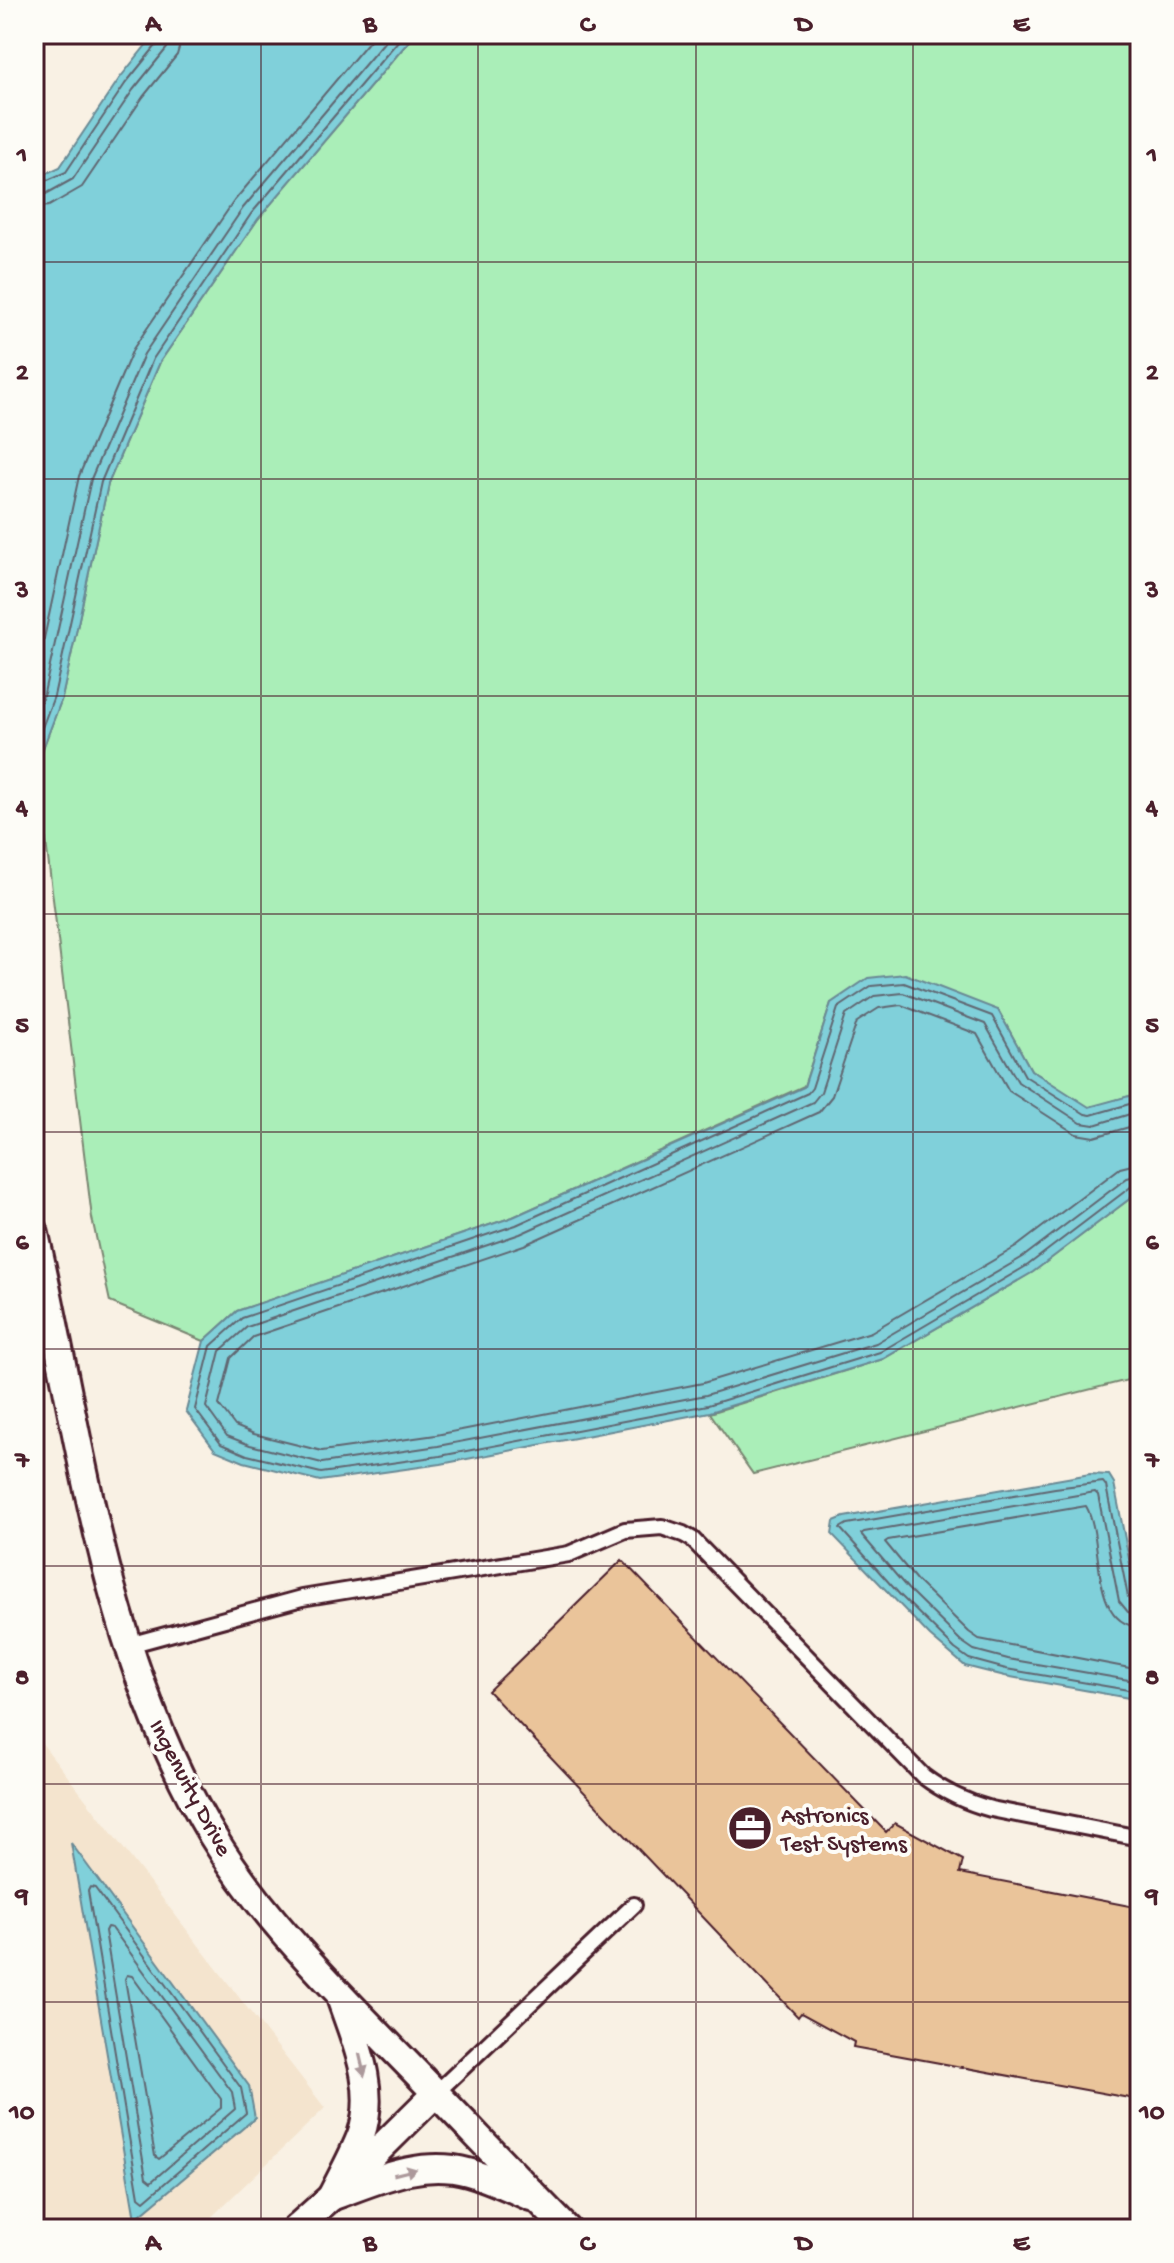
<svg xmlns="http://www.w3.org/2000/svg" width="1174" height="2263" viewBox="0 0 1174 2263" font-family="'Gochi Hand',sans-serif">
  <rect width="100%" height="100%" fill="#f9f1e4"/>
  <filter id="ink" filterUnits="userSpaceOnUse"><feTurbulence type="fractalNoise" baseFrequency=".0125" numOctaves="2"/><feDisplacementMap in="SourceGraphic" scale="16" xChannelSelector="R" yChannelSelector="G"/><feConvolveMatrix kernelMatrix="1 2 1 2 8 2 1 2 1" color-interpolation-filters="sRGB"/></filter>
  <g filter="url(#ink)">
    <polygon fill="#f4e4ce" points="34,1733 325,2108 199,2229 34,2229"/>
    <g fill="#aaeeb8" stroke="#7a8672" stroke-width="2">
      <polygon points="415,34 1140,34 1140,1093 1089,1108 1031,1070 998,1010 831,1003 804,1086 513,1217 237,1311 204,1341 110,1302 92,1218 43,817 34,788 34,772 62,698 108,484 160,362 258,219"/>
      <polygon points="1140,1191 1140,1377 753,1474 710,1413 883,1359 1033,1272"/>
    </g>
    <g fill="#80d0da" stroke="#6a8994" stroke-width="2">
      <polygon points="155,34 415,34 258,219 160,362 108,484 62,698 34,772 34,179 60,167 119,79"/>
      <polygon points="905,974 998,1010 1031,1070 1089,1107 1140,1093 1140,1191 1033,1272 883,1359 710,1412 441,1464 320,1481 244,1462 215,1450 186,1411 204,1341 237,1311 513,1217 804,1087 831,1003 868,978"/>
      <polygon points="1090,1474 1109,1475 1114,1483 1140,1615 1140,1700 1005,1676 965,1666 930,1636 832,1534 834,1521 844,1517"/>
      <polygon points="71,1843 249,2086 255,2118 135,2219"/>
    </g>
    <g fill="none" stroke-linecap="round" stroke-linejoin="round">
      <g stroke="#606671" stroke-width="2">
        <polyline points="34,186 66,172 125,84 159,42 161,34"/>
        <polyline points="34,196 44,195 73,179 133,90 167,48 171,34"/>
        <polyline points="34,208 49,206 82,187 143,97 177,55 183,34"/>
        <polyline points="34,685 79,476 133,349 234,201 375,34"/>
        <polyline points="34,721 44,693 91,479 144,354 243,208 391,34"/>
        <polyline points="34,749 54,696 101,482 153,359 251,214 404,34"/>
        <polyline points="1140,1101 1091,1115 1085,1114 1025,1076 992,1016 904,983 871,986 838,1008 812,1088 808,1093 516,1225 242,1318 211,1346 195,1409 221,1444 247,1455 321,1473 440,1456 708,1405 880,1352 1028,1265 1132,1186 1140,1185"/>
        <polyline points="1140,1111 1094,1125 1081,1123 1018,1082 985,1024 903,993 874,996 846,1015 821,1092 813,1102 520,1234 247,1327 220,1351 206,1407 227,1436 250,1445 322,1463 438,1446 706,1395 876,1343 1023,1257 1127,1178 1140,1175"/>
        <polyline points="1140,1124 1094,1137 1076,1134 1009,1091 977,1034 901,1005 879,1008 857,1022 832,1096 819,1112 524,1245 253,1337 231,1358 219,1405 235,1426 254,1434 322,1451 436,1435 703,1383 871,1332 1016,1247 1120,1168 1140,1163"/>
        <polyline points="1140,1605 1133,1603 1128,1597 1106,1486 1103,1482 1055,1488 847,1524 840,1528 901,1596 955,1649 969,1659 1006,1669 1140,1692"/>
        <polyline points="1140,1615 1128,1612 1119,1601 1098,1495 1095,1492 864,1532 861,1534 908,1589 961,1641 974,1650 1008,1659 1140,1682"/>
        <path d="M 1140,1627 C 1088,1625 1105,1538 1086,1506 L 888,1540 L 885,1542 L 917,1581 L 969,1632 L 979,1639 L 1140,1670"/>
        <polygon points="90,1887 95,1888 241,2088 246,2113 144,2201 139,2197 88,1891"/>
        <polygon points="107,1927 112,1928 232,2092 235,2109 151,2182 146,2178 105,1931"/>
        <polygon points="127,1975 132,1976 221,2099 221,2108 159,2159 155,2156 125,1979"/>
      </g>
    </g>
    <polygon fill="#eac49a" stroke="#4a1f2b" stroke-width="2" points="622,1560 886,1832 895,1823 963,1860 960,1873 1140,1908 1140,2100 853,2047 854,2042 801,2013 798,2017 488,1691"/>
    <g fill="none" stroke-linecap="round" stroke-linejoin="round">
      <g stroke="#4a1f2b" stroke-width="20">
        <g id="lane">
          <path d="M 129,1645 L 302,1598 L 569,1554 L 625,1530 L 662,1527 L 683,1534 L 692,1539 L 923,1776 C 944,1792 965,1802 991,1809 L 1140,1838"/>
          <polyline points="436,2093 634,1905"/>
        </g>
      </g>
      <g stroke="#4a1f2b" stroke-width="32">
        <g id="street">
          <path d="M 34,1230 C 81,1434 102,1651 212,1835 C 261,1916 329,1983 395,2051 C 453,2110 509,2170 567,2229"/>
          <path d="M 331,2197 C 341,2177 353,2156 361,2135 C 377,2089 356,2043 341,2000"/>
          <path d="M 331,2197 C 376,2181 419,2159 468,2172 C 489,2178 510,2188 531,2197"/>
          <polyline points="295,2229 331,2197 436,2093"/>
        </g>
      </g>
      <use href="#lane" stroke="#fdfcf7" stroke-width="14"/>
      <use href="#street" stroke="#fdfcf7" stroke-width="26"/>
    </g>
    <defs><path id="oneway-solid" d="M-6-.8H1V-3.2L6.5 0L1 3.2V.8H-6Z" transform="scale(2)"/></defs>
    <g fill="#ac999b">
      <use href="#oneway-solid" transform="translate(362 2065) rotate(77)"/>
      <use href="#oneway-solid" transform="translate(405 2172) rotate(-14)"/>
    </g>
  </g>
  <path fill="none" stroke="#4a1f2b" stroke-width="2" stroke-opacity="0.55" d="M 261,34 L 261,2229M 478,34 L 478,2229M 696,34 L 696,2229M 913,34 L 913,2229M 34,262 L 1140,262M 34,479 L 1140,479M 34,696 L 1140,696M 34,914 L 1140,914M 34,1132 L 1140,1132M 34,1349 L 1140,1349M 34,1566 L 1140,1566M 34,1784 L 1140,1784M 34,2002 L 1140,2002"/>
  <defs>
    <g id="office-disc" transform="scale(2.3)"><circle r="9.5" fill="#4a1f2b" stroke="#fdfcf7"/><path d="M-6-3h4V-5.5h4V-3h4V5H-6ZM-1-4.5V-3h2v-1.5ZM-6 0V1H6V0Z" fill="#fff"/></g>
  </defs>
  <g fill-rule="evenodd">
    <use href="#office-disc" x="750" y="1828"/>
  </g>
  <g text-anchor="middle" stroke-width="8" stroke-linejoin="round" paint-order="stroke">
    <g font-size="24" fill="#4a1f2b" stroke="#fdfcf7">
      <text transform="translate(192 1787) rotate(62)" y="8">Ingenuity Drive</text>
    </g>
    <g font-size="24" fill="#4a1f2b" stroke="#fdfcf7" text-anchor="start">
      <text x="781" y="1822">Astronics<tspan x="781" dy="28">Test Systems</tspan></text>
    </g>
  </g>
  <rect width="1174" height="2263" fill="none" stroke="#fdfcf7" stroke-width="88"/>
  <rect x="44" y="44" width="1086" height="2175" fill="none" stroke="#4a1f2b" stroke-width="3"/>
  <g font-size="26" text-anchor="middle" font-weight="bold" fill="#4a1f2b">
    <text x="153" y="31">A</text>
    <text x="370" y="31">B</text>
    <text x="587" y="31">C</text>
    <text x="804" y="31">D</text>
    <text x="1021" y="31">E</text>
    <text x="22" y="162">1</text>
    <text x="1152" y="162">1</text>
    <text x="22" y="379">2</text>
    <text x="1152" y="379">2</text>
    <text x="22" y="597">3</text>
    <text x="1152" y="597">3</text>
    <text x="22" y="814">4</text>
    <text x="1152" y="814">4</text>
    <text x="22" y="1032">5</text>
    <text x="1152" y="1032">5</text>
    <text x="22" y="1249">6</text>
    <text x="1152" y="1249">6</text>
    <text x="22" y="1467">7</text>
    <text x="1152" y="1467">7</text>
    <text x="22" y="1684">8</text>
    <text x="1152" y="1684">8</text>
    <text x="22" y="1902">9</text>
    <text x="1152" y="1902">9</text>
    <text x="22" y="2119">10</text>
    <text x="1152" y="2119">10</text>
    <text x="153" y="2250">A</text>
    <text x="370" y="2250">B</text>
    <text x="587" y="2250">C</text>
    <text x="804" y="2250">D</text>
    <text x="1021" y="2250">E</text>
  </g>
</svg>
